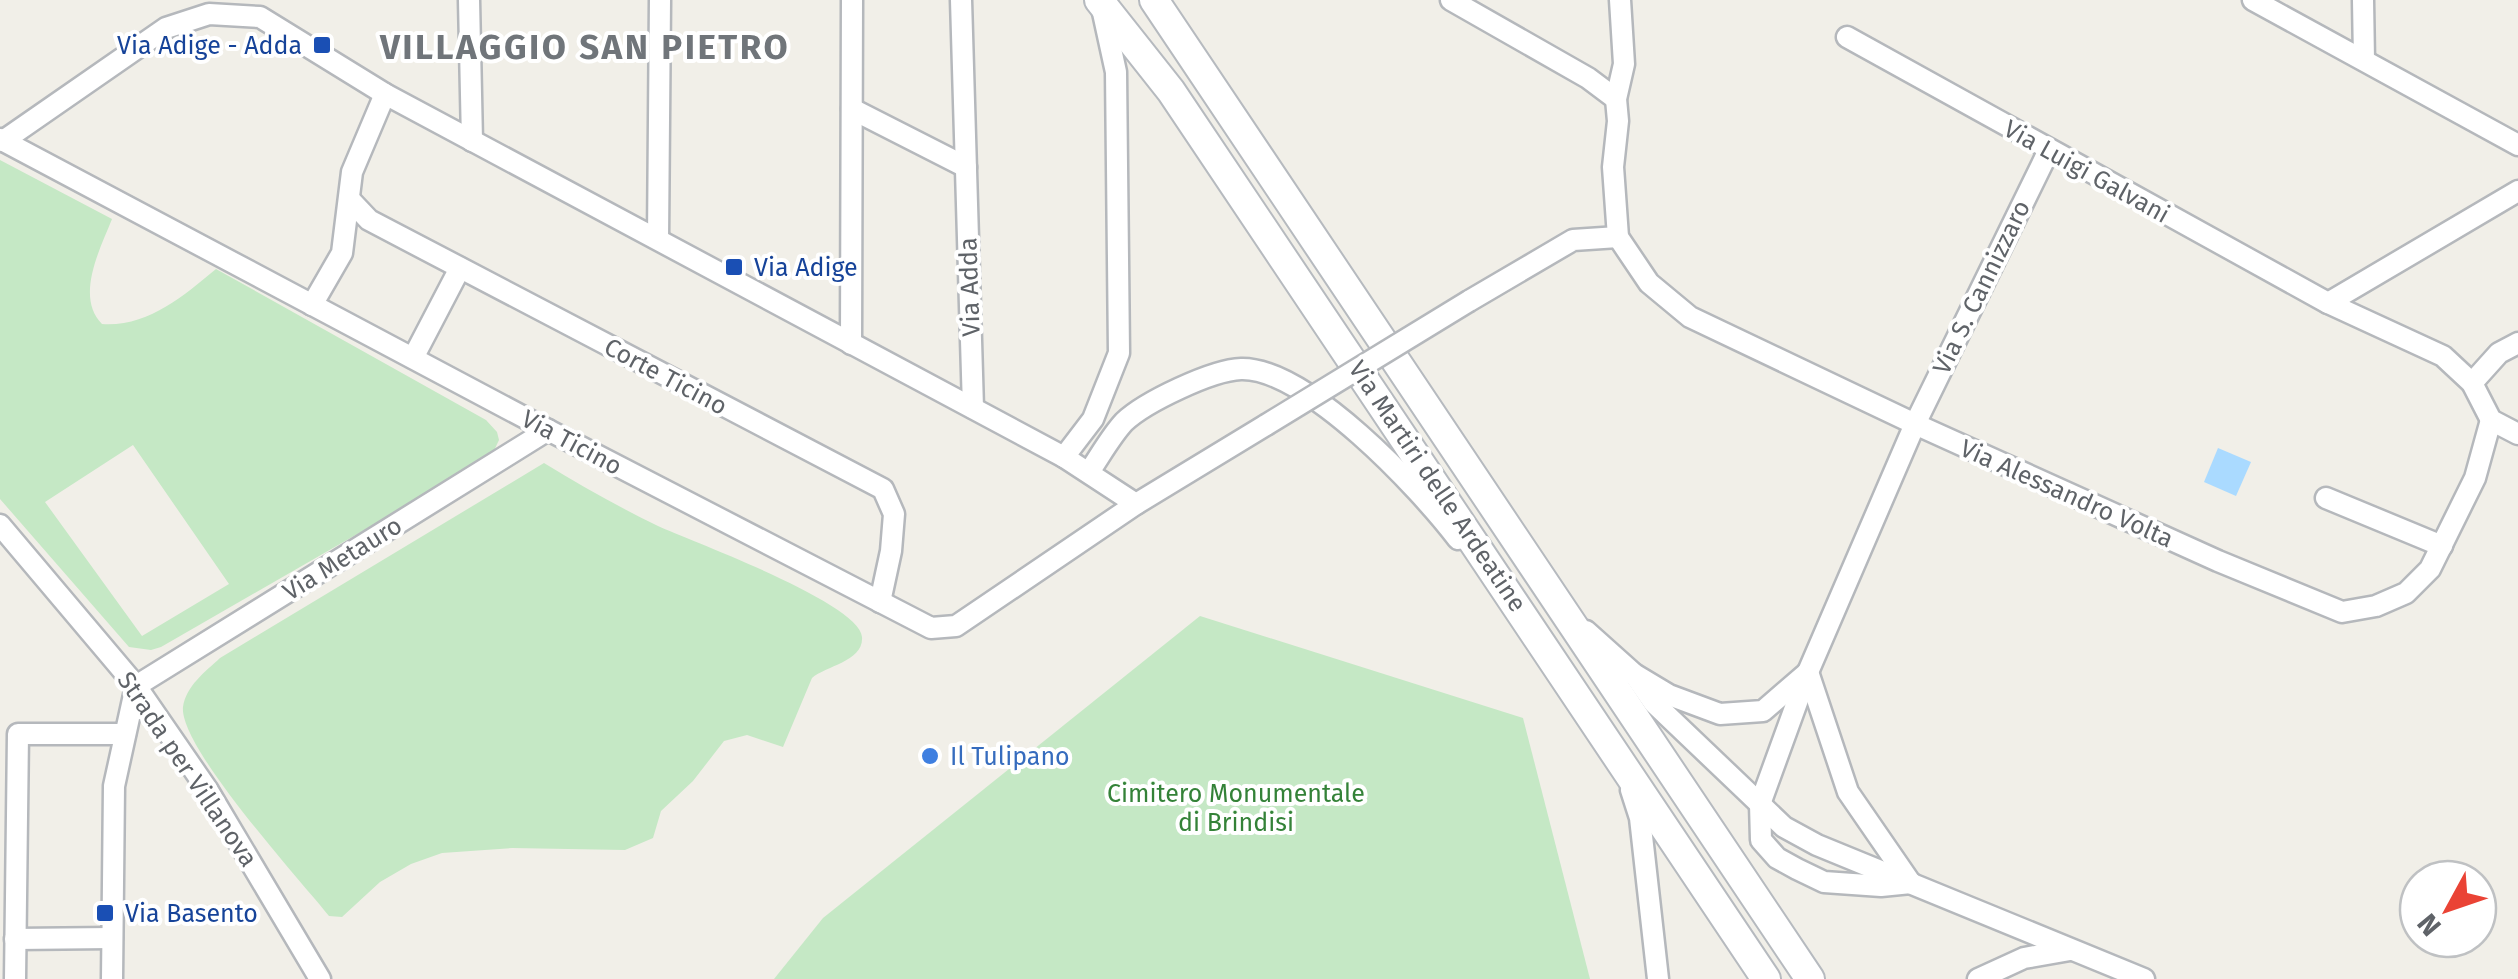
<svg xmlns="http://www.w3.org/2000/svg" width="2518" height="979" viewBox="0 0 2518 979" font-family="'Fira Sans',sans-serif">
  <rect width="100%" height="100%" fill="#f1efe8"/>
  <g fill="#c5e8c5" fill-rule="evenodd">
    <path d="M 0,160 L 112,219 C 100,249 75,297 102,324 C 148,327 182,297 216,269 L 486,420 L 497,432 L 499,440 L 491,457 L 161,647 L 151,650 L 129,647 L 0,499 ZM 133,445 L 229,584 L 142,636 L 45,502 Z"/>
    <path d="M 544,463 C 581,486 619,507 658,526 C 691,541 860,603 862,637 C 864,661 826,666 812,678 L 783,747 L 747,735 L 724,741 L 693,781 L 661,811 L 653,838 L 625,850 L 512,848 L 442,853 L 411,864 L 380,882 L 342,917 L 329,916 C 300,880 179,747 183,707 C 186,686 205,672 220,658 Z"/>
    <polygon points="1200,616 1523,718 1590,979 774,979 823,918"/>
  </g>
  <polygon fill="#aadaff" points="2218,448 2251,462 2236,496 2204,482"/>
  <g fill="none" stroke-linecap="round" stroke-linejoin="round">
    <g stroke="#b5b8bc" stroke-width="25">
      <g id="street">
        <polyline points="469,0 472,141"/>
        <polyline points="961,0 973,408"/>
        <polyline points="1451,0 1588,78 1616,99"/>
        <polyline points="1620,0 1624,64 1616,99 1618,121 1613,167 1618,237 1649,283 1690,317 1915,424 2218,561 2342,612 2376,606 2406,593 2430,569 2475,478 2491,420"/>
        <polyline points="2253,0 2518,145"/>
        <polyline points="2363,0 2364,60"/>
        <polyline points="1847,37 2328,303 2443,356 2472,383 2491,420 2518,434"/>
        <polyline points="852,109 966,167"/>
        <polyline points="0,139 548,430 931,628 956,626 1136,504 1266,425"/>
        <polyline points="3,141 166,28 209,14 260,17 385,94 1064,457 1136,504"/>
        <polyline points="351,201 369,220 883,489 894,514 891,551 880,602"/>
        <polyline points="658,239 660,0"/>
        <polyline points="1469,301 1573,240 1618,237"/>
        <polyline points="2328,303 2518,191"/>
        <polyline points="312,305 342,253 352,172 385,94"/>
        <polyline points="851,344 852,0"/>
        <polyline points="413,358 460,268"/>
        <polyline points="2472,383 2499,353 2518,343"/>
        <polyline points="1064,457 1093,419 1119,353 1116,72 1102,8"/>
        <path d="M 1089,472 C 1100,456 1111,436 1124,422 C 1145,402 1212,370 1241,369 C 1306,367 1420,489 1458,539"/>
        <polyline points="2326,498 2442,546"/>
        <polyline points="0,525 136,686 207,789 320,979"/>
        <polyline points="1586,631 1634,674 1669,695 1720,714 1763,711 1807,673"/>
        <polyline points="1808,672 1848,792 1910,882"/>
        <polyline points="1634,674 1654,703 1784,827 1817,845 2144,979"/>
        <polyline points="136,686 548,430"/>
        <polyline points="1631,790 1640,818 1658,979"/>
        <polyline points="1911,883 1881,886 1824,882 1797,869 1777,858 1761,840 1760,804 1808,672 1915,424 2049,150"/>
        <polyline points="15,939 112,938"/>
        <polyline points="15,979 18,734 125,734"/>
        <polyline points="112,979 114,786 136,686"/>
        <polyline points="1978,979 2024,958 2070,950"/>
      </g>
    </g>
    <g stroke="#b6babf" stroke-width="32">
      <g id="secondary">
        <polyline points="1099,0 1171,91 1766,979"/>
        <polyline points="1154,0 1810,979"/>
      </g>
    </g>
    <use href="#street" stroke="#fff" stroke-width="20"/>
    <use href="#secondary" stroke="#fff" stroke-width="28"/>
    <g stroke="#b5b8bc" stroke-width="25" stroke-linecap="butt">
      <polyline id="street-bridge" points="1266,425 1469,301"/>
    </g>
    <use href="#street-bridge" stroke="#fff" stroke-width="20"/>
  </g>
  <g fill="#1a4fb4" stroke="#fff" stroke-width="4">
    <rect x="312" y="35" width="20" height="20" rx="5"/>
    <rect x="724" y="257" width="20" height="20" rx="5"/>
    <rect x="95" y="903" width="20" height="20" rx="5"/>
  </g>
  <circle fill="#3f7fe0" stroke="#fff" stroke-width="4" cx="930" cy="756" r="10"/>
  <g text-anchor="middle" stroke-width="8" stroke-linejoin="round" paint-order="stroke">
    <g font-size="25" fill="#164399" stroke="#fff" text-anchor="start">
      <text x="302" y="54" text-anchor="end">Via Adige - Adda</text>
      <text x="754" y="276">Via Adige</text>
      <text x="125" y="922">Via Basento</text>
    </g>
    <g font-size="25" fill="#5f6368" stroke="#fff">
      <text transform="translate(2087 171) rotate(29)" y="9">Via Luigi Galvani</text>
      <text transform="translate(969 287) rotate(-92)" y="9">Via Adda</text>
      <text transform="translate(1981 287) rotate(-64)" y="9">Via S. Cannizzaro</text>
      <text transform="translate(666 376) rotate(28)" y="9">Corte Ticino</text>
      <text transform="translate(572 442) rotate(28)" y="9">Via Ticino</text>
      <text transform="translate(1438 486) rotate(56)" y="9">Via Martiri delle Ardeatine</text>
      <text transform="translate(2067 493) rotate(24)" y="9">Via Alessandro Volta</text>
      <text transform="translate(342 558) rotate(-32)" y="9">Via Metauro</text>
      <text transform="translate(188 769) rotate(56)" y="9">Strada per Villanova</text>
    </g>
    <g font-size="25" fill="#366cbe" stroke="#fff" text-anchor="start">
      <text x="950" y="765">Il Tulipano</text>
    </g>
    <g font-size="25" fill="#348238" stroke="#fff">
      <text x="1236" y="802">Cimitero Monumentale<tspan x="1236" dy="29">di Brindisi</tspan></text>
    </g>
    <g font-size="35" font-weight="bold" letter-spacing="2.5" fill="#70757a" stroke="#fff">
      <text x="585" y="59">VILLAGGIO SAN PIETRO</text>
    </g>
  </g>
  <g transform="translate(2448 909) rotate(230)"><circle r="48" fill="#ffffff" stroke="#bfc1c3" stroke-width="2.5"/>
  <path d="M0-8L18 38L0 25L-18 38Z" fill="#ea4335"/>
  <text y="-15" font-size="28" font-weight="bold" text-anchor="middle" fill="#5f6368">N</text>
  </g>
</svg>
